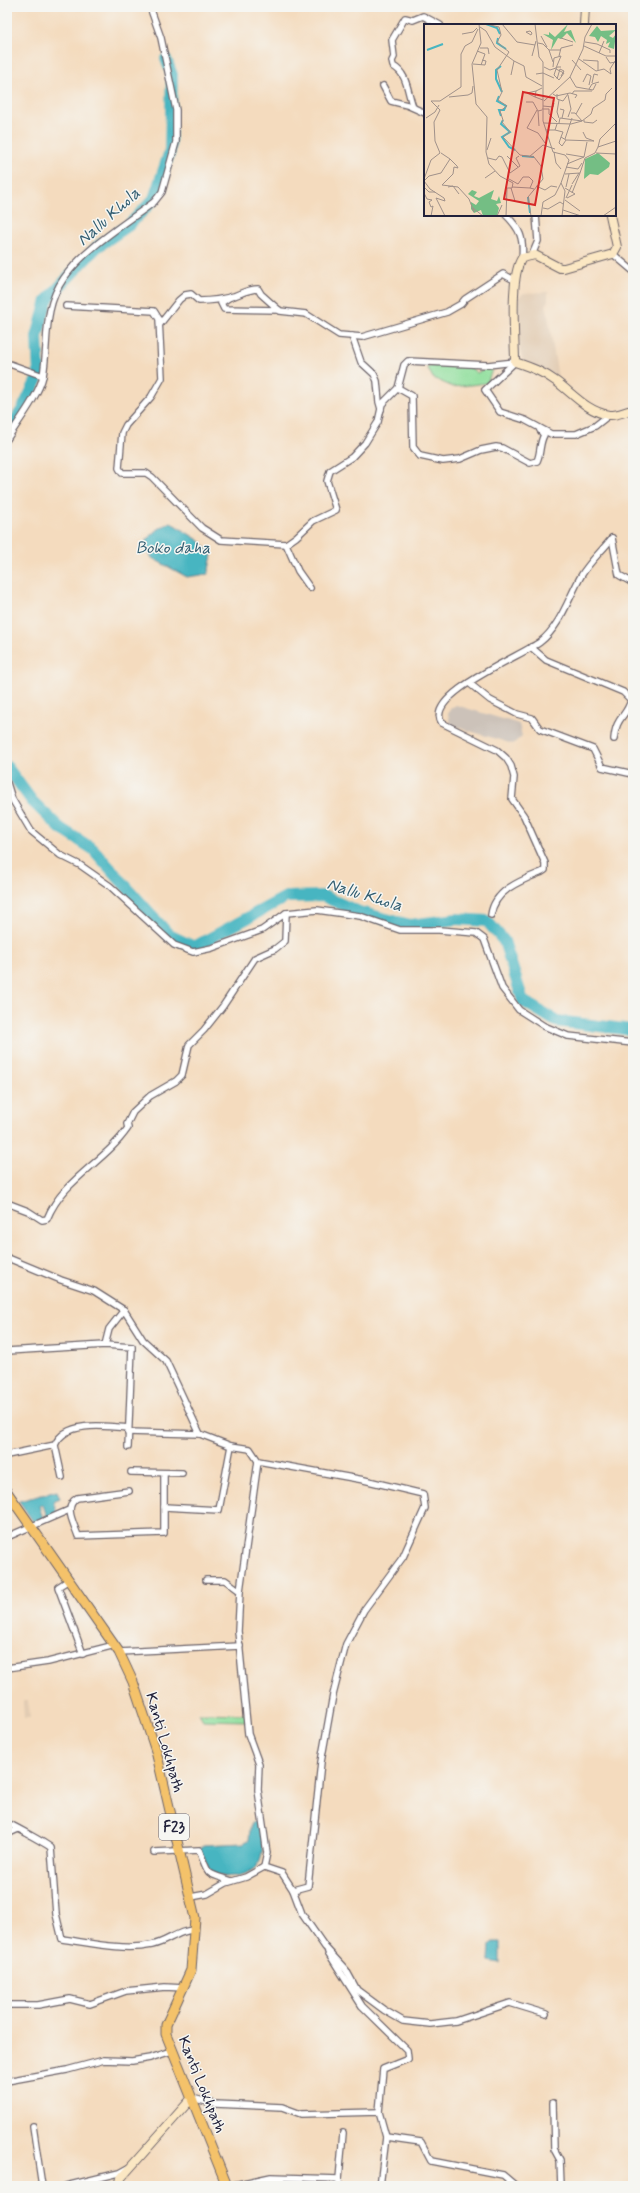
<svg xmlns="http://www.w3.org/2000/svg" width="640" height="2193" viewBox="0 0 640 2193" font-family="Mynerve,sans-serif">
  <rect width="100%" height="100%" fill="#f6f6f2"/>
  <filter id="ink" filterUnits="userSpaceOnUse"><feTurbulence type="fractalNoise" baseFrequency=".025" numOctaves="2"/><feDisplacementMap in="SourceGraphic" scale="8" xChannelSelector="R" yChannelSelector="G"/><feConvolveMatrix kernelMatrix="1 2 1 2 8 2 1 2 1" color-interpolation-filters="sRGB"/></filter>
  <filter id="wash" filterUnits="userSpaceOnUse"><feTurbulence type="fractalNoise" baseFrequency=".012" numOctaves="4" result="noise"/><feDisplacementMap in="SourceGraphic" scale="16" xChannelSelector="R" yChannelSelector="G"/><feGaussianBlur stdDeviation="0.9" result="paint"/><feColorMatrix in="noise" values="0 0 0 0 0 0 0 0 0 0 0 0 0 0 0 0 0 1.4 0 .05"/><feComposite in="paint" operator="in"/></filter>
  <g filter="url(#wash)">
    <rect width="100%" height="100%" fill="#f4dbbe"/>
    <g fill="#e2ccb3">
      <polygon points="548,292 548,300 546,304 558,377 525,365 520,352 516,319 519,297 524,293"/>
      <polygon points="23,1701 28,1701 30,1718 24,1718"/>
    </g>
    <polygon fill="#ccc2b9" points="456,705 519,724 522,736 513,744 450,725 448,713 451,708"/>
    <g fill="#91df9d" stroke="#5a806c">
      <polygon points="466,364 477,373 486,368 492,370 487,383 453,387 433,378 427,366"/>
      <polygon points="199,1713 246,1714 246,1721 203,1720"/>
    </g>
    <g fill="#47b5c1" stroke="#346c7e" fill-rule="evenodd">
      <polygon points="170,522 200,541 212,555 208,574 187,577 152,558 144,544 154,532"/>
      <path d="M 57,1491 L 60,1498 L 53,1501 L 57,1514 L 34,1523 L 19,1501 ZM 43,1505 L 47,1517 L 43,1518 L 39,1506 Z"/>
      <path d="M 251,1822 L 258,1822 C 261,1834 265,1848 260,1860 C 253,1878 228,1878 212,1875 L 200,1849 L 203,1845 L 244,1843 L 249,1839 Z"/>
      <polygon points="493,1942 500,1942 500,1963 489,1961 490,1944"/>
    </g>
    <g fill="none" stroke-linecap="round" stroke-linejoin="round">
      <g stroke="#47b5c1" stroke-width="12">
        <polyline points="7,433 22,410 39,375 37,337 47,300 97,247 129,225 154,199 170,151 172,75 166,59"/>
        <polyline points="7,767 32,801 60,828 93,849 169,935 194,947 286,897 323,896 359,912 410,925 457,919 487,921 504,941 523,1001 556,1021 633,1030"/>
      </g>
    </g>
  </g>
  <g filter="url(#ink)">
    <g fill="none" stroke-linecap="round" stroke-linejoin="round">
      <g stroke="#6c6369" stroke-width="8">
        <g id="street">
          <polyline points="383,86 391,101 407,105 425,113"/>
          <path d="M 413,107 C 407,92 408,74 393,66 L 392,61 L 394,57 L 392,40 L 405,18 L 413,20 L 423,16 L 440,25"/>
          <path d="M 506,215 C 520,229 524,238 522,258"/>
          <polyline points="613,254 633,271"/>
          <polyline points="532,255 538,241 536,215"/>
          <polyline points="230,297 221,303 224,309 279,310"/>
          <polyline points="66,306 154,311 159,319 162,378 151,397 126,425 122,433 119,468 122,473 146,473 152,477 202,528 221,540 286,544 296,537 313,521 336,510 327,481 330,471 352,457 365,443 378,422 382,404 398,388 404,365 408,361 488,365 515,362"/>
          <path d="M 160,324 L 179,300 L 185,295 L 191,294 L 199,301 C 209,301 224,299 234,296 C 242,293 249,289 258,289 L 261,294 L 280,311 L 306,314 L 339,335 L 362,337 L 447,312 L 461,304 L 465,299 L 503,274 L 516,281"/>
          <polyline points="352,336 361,362 374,374 377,381 379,402 381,409"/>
          <polyline points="515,362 485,390 500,412 525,420 551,434 576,434 595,426 609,415"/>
          <polyline points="7,363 43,376"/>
          <path d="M 398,388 L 412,396 L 413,447 L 420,456 L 443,461 L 460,459 L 481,450 L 496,447 L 502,448 L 530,463 L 537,461 C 541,453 539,444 544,435 L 540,430"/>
          <path d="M 7,439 C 18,422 39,395 43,376 C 49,342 42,309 64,278 C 85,248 125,224 154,202 L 162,192 L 176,142 L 176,110 L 161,38 L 150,7"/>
          <polyline points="612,538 619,575 633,583"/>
          <polyline points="286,544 298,571 310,588"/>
          <path d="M 531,647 L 546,660 L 623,692 L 631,700 C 626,718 616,716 614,739"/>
          <polyline points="469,683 490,700 517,714 532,718 540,729 593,749 602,767 633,774"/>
          <polyline points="7,783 12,799 31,831 60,855 80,865 110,886 174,945 193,952 212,948 262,930 286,913 317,910 360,916 400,930 439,930 476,933 484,939 502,988 519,1010 544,1026 568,1036 633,1043"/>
          <path d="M 491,915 C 494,890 522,880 542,872 L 545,870 L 545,863 L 524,816 L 512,799 L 514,777 L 511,766 L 506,758 L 497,750 L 442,723 C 422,696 523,655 540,642 C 560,627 569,597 581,576 C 590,561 602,551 612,538"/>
          <path d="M 7,1203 L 28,1211 L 42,1220 L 47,1219 C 63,1179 104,1163 128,1128 L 127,1124 L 133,1112 L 150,1096 L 176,1081 L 182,1075 L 189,1045 L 204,1030 L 223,1006 L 255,958 L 275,949 L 285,941 L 286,913"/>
          <polyline points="8,1258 61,1280 94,1291 124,1310 143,1340 166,1361 200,1434 231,1446 250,1449 258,1461 364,1480 423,1494 425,1508 403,1557 364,1610 346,1644 333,1695 321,1762 308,1886 293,1890"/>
          <polyline points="105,1345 109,1329 124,1310"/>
          <polyline points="7,1351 105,1345 132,1347 128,1447"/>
          <polyline points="128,1432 200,1434"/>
          <polyline points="55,1445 62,1477"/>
          <path d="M 7,1455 L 55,1445 C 65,1420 107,1426 128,1428"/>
          <polyline points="131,1472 182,1473"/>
          <path d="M 129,1491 L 77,1498 C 63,1507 74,1523 78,1536 L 164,1533 L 164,1473"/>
          <polyline points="164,1507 219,1510 231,1446"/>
          <polyline points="7,1537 69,1510"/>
          <polyline points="69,1580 58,1587 83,1654"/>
          <polyline points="206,1580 225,1580 240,1591 238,1631 248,1734 259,1764 258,1790 267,1853 264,1867"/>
          <polyline points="240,1591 258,1461"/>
          <polyline points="119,1652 240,1646"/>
          <polyline points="7,1668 48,1662 115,1645"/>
          <path d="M 7,1823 C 14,1826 49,1845 51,1848 L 56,1914 L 62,1939 C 90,1943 123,1951 152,1945 C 168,1942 178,1930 195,1930"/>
          <polyline points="7,1834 18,1829"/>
          <path d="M 154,1852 L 199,1850 C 210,1877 204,1872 232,1881"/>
          <polyline points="191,1897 207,1894 226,1883 246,1877 264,1867 282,1873 293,1890 302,1914 325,1947 346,1970 357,1990 384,2010 403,2021 430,2024 456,2021 510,2003 546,2014"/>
          <polyline points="328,1952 362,2006 407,2050 408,2059 383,2069 379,2112"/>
          <polyline points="7,2005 38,2005 70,1999 90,2004 126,1991 165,1987 184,1988"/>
          <polyline points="7,2081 67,2070 104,2060 132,2061 150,2058 172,2051"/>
          <polyline points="192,2098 215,2104 282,2107 301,2114 379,2112 386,2137 380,2186"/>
          <polyline points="553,2103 554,2149 560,2160 561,2186"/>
          <polyline points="33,2126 42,2186"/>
          <polyline points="386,2137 421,2142 431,2161 503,2175 516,2186"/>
          <polyline points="339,2179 343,2133"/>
          <polyline points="66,2186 119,2173 128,2168"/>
          <polyline points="229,2186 271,2177 339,2179 339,2186"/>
        </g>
      </g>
      <g stroke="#6c6369" stroke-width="10">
        <g id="secondary">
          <polyline points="584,25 585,7"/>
          <path d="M 610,215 L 617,247 L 613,254 L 564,268 L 560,268 L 535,255 L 522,258 C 509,277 515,338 515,362 C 530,367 544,372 557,382 C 573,394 588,412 609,415 C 616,416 626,411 633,410"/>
          <polyline points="119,2186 121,2178 192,2098"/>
        </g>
      </g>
      <g stroke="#6c6369" stroke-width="11">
        <polyline id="primary" points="7,1492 119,1652 133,1682 156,1751 195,1918 191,1970 166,2025 166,2034 227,2186"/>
      </g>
      <use href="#street" stroke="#fff" stroke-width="5.5"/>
      <use href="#secondary" stroke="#fbe7c3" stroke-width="8"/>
      <use href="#primary" stroke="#f4c26a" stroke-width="9"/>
    </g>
  </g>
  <g text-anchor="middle" stroke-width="3" stroke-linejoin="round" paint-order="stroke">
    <rect fill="#f6f6f2" stroke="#626272" stroke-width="1" x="159" y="1814" width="30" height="26" rx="3"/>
    <g font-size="15" font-weight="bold" fill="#22223b">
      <text x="174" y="1832">F23</text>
    </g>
    <g font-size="16" fill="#22223b" stroke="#f6f6f2">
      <text transform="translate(166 1742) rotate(74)" y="6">Kanti Lokhpath</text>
      <text transform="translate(203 2084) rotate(68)" y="6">Kanti Lokhpath</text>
    </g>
    <g font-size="17" font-style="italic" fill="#315d71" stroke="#f6f6f2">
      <text transform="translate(108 216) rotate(-42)" y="6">Nallu Khola</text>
      <text x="173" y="553">Boko daha</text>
      <text transform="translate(365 894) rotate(17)" y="6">Nallu Khola</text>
    </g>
  </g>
  <g transform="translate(424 24)">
    <rect width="192" height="192" fill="#f4dbbe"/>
    <path d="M 144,0 L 140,8 L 147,6 L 152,19 L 143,9 L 137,15 L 134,14 L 127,26 L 129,16 L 119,10 L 125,11 L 125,8 L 131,13 ZM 173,2 L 177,7 L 192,6 L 185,12 L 189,14 L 192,10 L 190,25 L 184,23 L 186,18 L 182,20 L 183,16 L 177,12 L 174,18 L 171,13 L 165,12 ZM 174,129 L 186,139 L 185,143 L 174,151 L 166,150 L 160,155 L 161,135 ZM 48,166 L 53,168 L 50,172 L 55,174 L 70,166 L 67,175 L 73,177 L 75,172 L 77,179 L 72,180 L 75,184 L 73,192 L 59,192 L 57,186 L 50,189 L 47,185 L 47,178 L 52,181 L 55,177 L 44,170 Z" fill="#74be84"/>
    <path fill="none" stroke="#47b5c1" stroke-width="2" d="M 62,0 L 73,4 L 76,10M 74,14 L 73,19 L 82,25M 3,26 L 19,20M 77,42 L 72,46 L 72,55 L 78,68M 75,72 L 73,77 L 82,82 L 80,86 L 75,86 L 77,92M 79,96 L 77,100 L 86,108 L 78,113 L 85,123 L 91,126M 98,132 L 110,133M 104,173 L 106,189"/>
    <path fill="none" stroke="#a0918a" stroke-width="1" d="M 55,0 L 57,19 L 48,40 L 52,80 L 63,93 L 62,128 L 65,140 L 76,152 L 89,159 L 88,164 L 83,164 L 82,192M 62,0 L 75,3 L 77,11 L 73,18 L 85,28 L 73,46 L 78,68 L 74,76 L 83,82 L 76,87 L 79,96 L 78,98 L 86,108 L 79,113 L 96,131 L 110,133 L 117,142 L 119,155 L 104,173 L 107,192M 78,0 L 93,18 L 111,21M 111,0 L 115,33 L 119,38 L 119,97 L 129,128 L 141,131 L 145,136 L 137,159 L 141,167 L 138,192M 178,0 L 191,0M 56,3 L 62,7 L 71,23 L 90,37 L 87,51M 102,8 L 106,7 L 108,9 L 107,11 L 102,8M 38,10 L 49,8 L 53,4M 117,12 L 123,23M 137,14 L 149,18M 161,18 L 173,20 L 186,26 L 186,29M 114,19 L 119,20 L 125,26 L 137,26M 41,22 L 48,18 L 54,5M 160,22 L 182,32 L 192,32M 56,24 L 64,24 L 65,30M 125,26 L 129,38M 53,27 L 61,30 L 57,41M 175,29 L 180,17M 108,32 L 112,17M 135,32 L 137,24 L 149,21M 182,33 L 186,39 L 192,38M 155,35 L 172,47 L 180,45 L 187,50 L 186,45 L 191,37M 148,36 L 157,46M 159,36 L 174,37 L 174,46M 90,37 L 100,42 L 102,53 L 118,62M 49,40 L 61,41 L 62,37 L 58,36M 120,43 L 126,46 L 132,44 L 137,32 L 130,34 L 129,43M 132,45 L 140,49 L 135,56 L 130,51 L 132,45 L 133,43 L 137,43M 112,50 L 119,49 L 130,54M 146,53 L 152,63 L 169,66 L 172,60M 133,55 L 136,45 L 140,47 L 137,52M 159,58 L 163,50 L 167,52 L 165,61M 168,59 L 170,50 L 174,51M 118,64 L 112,67 L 111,73 L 119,76M 165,65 L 168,60 L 175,58M 129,70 L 132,72 L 146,69 L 153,71 L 151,74M 133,70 L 133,75 L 139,77 L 144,70M 148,70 L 150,67 L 168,67M 144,71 L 147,85 L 144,93M 25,73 L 44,71 L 48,69 L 49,62M 111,73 L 103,69 L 112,67M 120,77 L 146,53 L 159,25 L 161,13 L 168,0M 102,78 L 109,78 L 114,87 L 118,86M 119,82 L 129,83 L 130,79M 118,85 L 125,85 L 125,90 L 133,98M 136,85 L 140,86 L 138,94M 113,86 L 103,104 L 114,109 L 121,119M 114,87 L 115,102M 147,89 L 151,89 L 158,97M 152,90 L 158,79M 2,94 L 11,88 L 15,81M 135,94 L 133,88 L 135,76M 160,96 L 160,98 L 169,99 L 173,96M 158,97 L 167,90 L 169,84 L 181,76 L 182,70 L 188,64M 120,99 L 147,100 L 158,97 L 136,94 L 135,99M 122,106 L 131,106 L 133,100M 131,106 L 139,108 L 137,113 L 142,116 L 170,117 L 162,114 L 159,108M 137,113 L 135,119 L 138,122 L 142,116M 141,115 L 148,94M 174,123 L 176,115 L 192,99M 63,126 L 67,114M 130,128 L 132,139 L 137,145M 17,129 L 26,135 L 33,142 L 34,144 L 30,143 L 29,150 L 18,161 L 34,163 L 45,175 L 50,188 L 49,184 L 59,192M 172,129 L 192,130M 142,130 L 160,133 L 163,118M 83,132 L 94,143M 105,133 L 119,121 L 131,125M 64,134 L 72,136 L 75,132 L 78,133 L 86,149 L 96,142 L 92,134 L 95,132M 143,140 L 160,133M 142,143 L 154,145 L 158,139M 141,150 L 156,149 L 161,134 L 171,129 L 174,123 L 192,117M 61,154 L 71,147M 0,155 L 7,136 L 16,129 L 11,117 L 10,98 L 16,86 L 7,77 L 16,77 L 37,63 L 37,30 L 41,22M 85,155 L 94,160 L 99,153 L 105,153 L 109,157 L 106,164 L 110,165M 148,160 L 155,149M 112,162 L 121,166 L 127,162 L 133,163M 0,163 L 5,168 L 11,168M 24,163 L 29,162 L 35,170M 88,163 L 106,164M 142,163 L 145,150M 87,164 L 91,177M 141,164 L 151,170 L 143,174M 0,169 L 3,175 L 8,176 L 5,178 L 7,183 L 9,182 L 7,192M 148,169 L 156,149M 142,174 L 148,161M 141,176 L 156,187M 119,184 L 124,185 L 136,178 L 139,180M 139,186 L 157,192M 21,192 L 12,174 L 21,177 L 20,174 L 6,165 L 0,157 L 5,152 L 17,149 L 26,135M 73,192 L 78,181M 117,192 L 119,178 L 131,171 L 137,159M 179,192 L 192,183"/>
    <path fill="#d62828" fill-opacity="0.15" stroke="#d62828" stroke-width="2" d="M 99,68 L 130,74 L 111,181 L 80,175 Z"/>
    <rect width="192" height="192" fill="none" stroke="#22223b" stroke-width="2"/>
  </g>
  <rect width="640" height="2193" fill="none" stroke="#f6f6f2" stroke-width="24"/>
</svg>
